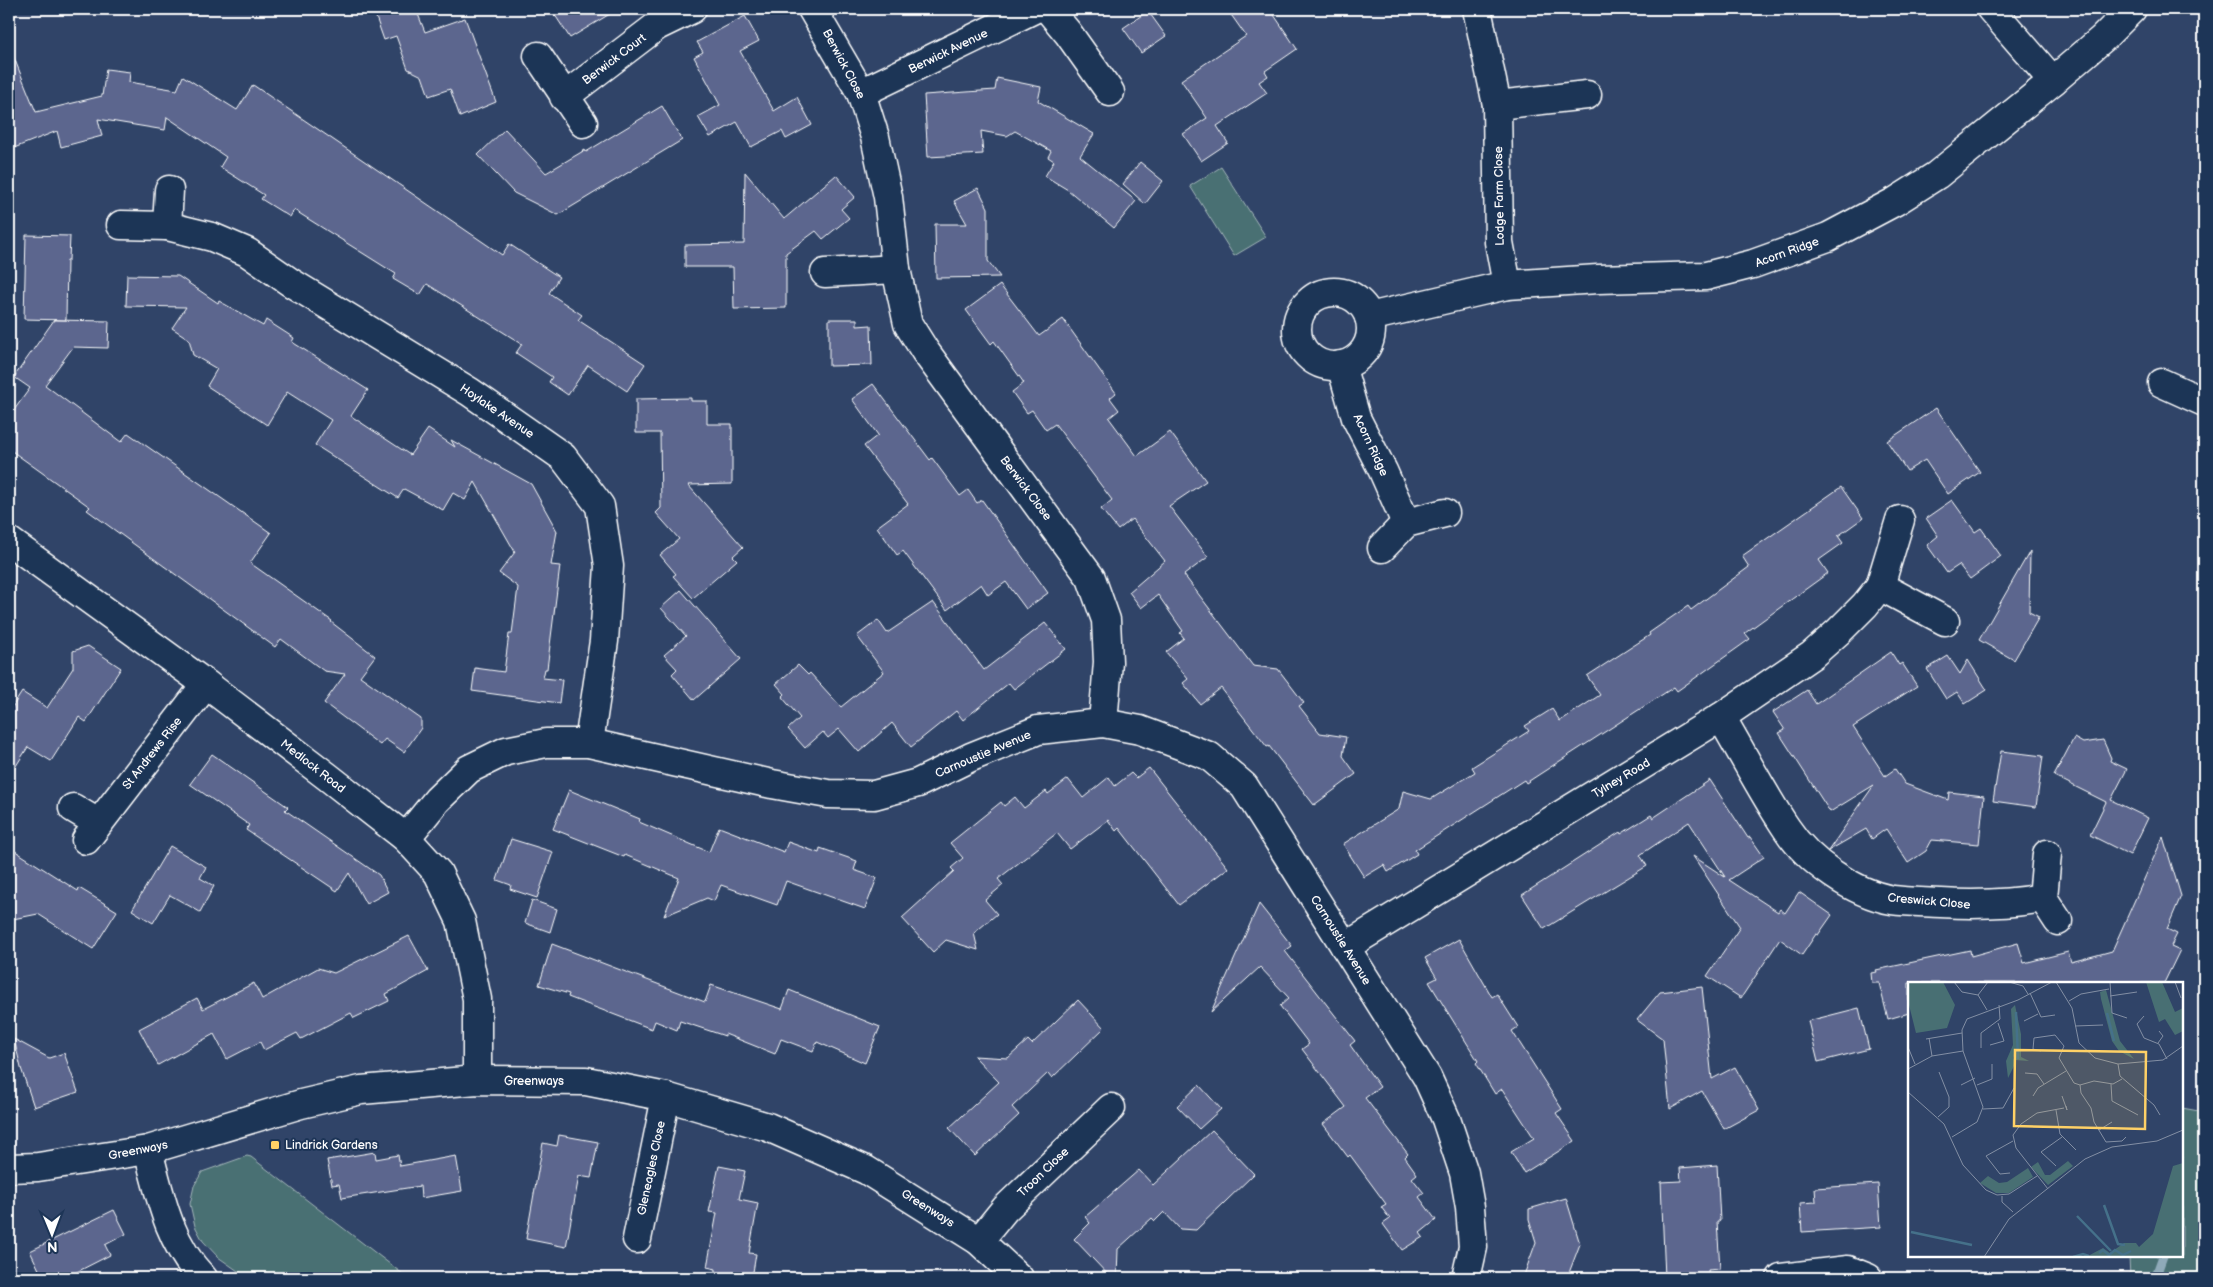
<svg xmlns="http://www.w3.org/2000/svg" width="2213" height="1287" viewBox="0 0 2213 1287" font-family="'Balsamiq Sans',sans-serif">
  <rect width="100%" height="100%" fill="#304468"/>
  <filter id="ink" filterUnits="userSpaceOnUse"><feTurbulence type="fractalNoise" baseFrequency=".02" numOctaves="2"/><feDisplacementMap in="SourceGraphic" scale="10" xChannelSelector="R" yChannelSelector="G"/><feConvolveMatrix kernelMatrix="1 2 1 2 8 2 1 2 1" color-interpolation-filters="sRGB"/></filter>
  <g filter="url(#ink)">
    <g fill="#486f73" stroke="#a4b7b9">
      <polygon points="1221,167 1266,237 1234,256 1190,186"/>
      <polygon points="2182,1108 2204,1112 2204,1278 2130,1278 2129,1256 2182,1256"/>
      <polygon points="247,1156 251,1157 408,1278 248,1278 218,1257 203,1241 195,1226 190,1204 194,1186 202,1172"/>
    </g>
    <g fill="none" stroke-linecap="round" stroke-linejoin="round">
      <polyline stroke="#8faab9" stroke-width="9" points="2155,1278 2163,1256"/>
    </g>
    <g fill="#5b668e" stroke="#fff">
      <polygon points="373,9 416,9 425,32 465,18 496,102 460,117 450,89 429,96 422,76 408,69 396,36 384,40"/>
      <polygon points="551,9 618,9 570,38"/>
      <polygon points="1227,9 1270,9 1297,49 1265,71 1268,76 1259,82 1267,93 1217,126 1228,143 1201,161 1183,134 1207,118 1181,80 1246,36"/>
      <polygon points="1148,11 1166,36 1141,53 1123,28"/>
      <polygon points="745,16 759,41 740,51 774,111 797,97 812,125 786,139 782,131 751,147 737,122 710,137 698,117 720,105 694,57 703,52 697,42"/>
      <polygon points="10,48 36,112 102,96 106,69 130,72 129,82 177,90 183,76 237,110 253,85 502,255 509,244 559,277 549,293 582,315 578,320 645,364 627,391 588,365 568,395 549,382 552,377 516,353 522,344 427,284 420,295 393,279 396,274 294,210 290,217 261,199 264,195 220,167 226,157 167,117 165,130 98,119 102,136 61,147 57,131 9,150"/>
      <polygon points="997,78 1041,87 1038,101 1094,134 1080,156 1136,201 1114,228 1068,190 1045,176 1054,161 1048,157 1051,151 1015,131 1007,136 981,131 983,154 928,157 924,95 995,90"/>
      <polygon points="662,106 682,140 558,215 514,193 478,155 505,129 546,173 585,150 586,152"/>
      <polygon points="1140,162 1163,181 1145,204 1123,184"/>
      <polygon points="745,172 784,219 836,175 855,197 841,209 849,218 823,239 816,231 786,253 786,308 734,309 733,267 685,267 685,245 744,244"/>
      <polygon points="978,188 988,208 988,261 1000,277 936,278 935,224 967,224 954,201"/>
      <polygon points="26,235 70,236 69,260 67,260 66,320 24,319"/>
      <polygon points="127,275 178,276 218,303 219,301 263,326 266,320 294,338 292,342 368,390 351,416 410,455 428,429 455,447 451,440 531,484 557,531 551,565 560,566 547,669 545,669 543,678 562,680 559,703 472,691 475,668 504,672 509,634 512,634 518,587 499,573 515,552 475,482 465,500 453,493 443,510 404,489 398,498 315,445 331,420 287,392 267,425 207,386 217,369 193,355 189,339 172,328 186,307 126,306"/>
      <polygon points="1000,285 1039,336 1063,319 1116,393 1110,398 1119,410 1109,418 1137,456 1170,432 1206,481 1169,506 1208,557 1184,575 1253,666 1278,669 1304,703 1299,706 1320,733 1346,737 1343,756 1356,774 1314,805 1269,746 1267,747 1221,688 1200,704 1183,683 1188,679 1166,652 1184,638 1180,633 1183,631 1158,595 1141,608 1129,592 1165,561 1132,519 1118,530 1101,509 1112,500 1055,424 1046,430 1032,410 1027,413 1012,392 1024,383 994,341 991,344 966,310"/>
      <polygon points="829,319 857,319 857,326 871,325 872,365 829,366"/>
      <polygon points="54,320 109,321 108,348 73,347 45,385 121,442 128,433 271,533 250,563 332,621 331,622 375,656 360,676 421,719 421,728 404,752 385,739 380,745 324,703 345,674 324,671 281,639 275,647 87,510 90,507 9,449 9,417 30,388 14,377"/>
      <polygon points="873,384 930,460 932,458 960,496 968,490 977,503 982,500 1048,593 1026,609 1006,582 988,595 981,584 947,610 903,551 897,555 877,527 908,504 864,446 878,435 852,399"/>
      <polygon points="691,398 691,401 707,401 707,424 732,424 732,484 688,485 743,547 733,556 737,560 693,598 673,576 676,574 660,555 679,539 656,513 661,508 660,433 636,433 636,399"/>
      <polygon points="1936,408 1980,472 1948,494 1925,460 1907,471 1887,441"/>
      <polygon points="1841,487 1863,518 1838,536 1843,543 1819,560 1828,573 1745,633 1750,639 1677,691 1674,687 1526,783 1524,780 1415,850 1417,854 1388,872 1384,865 1364,877 1343,844 1399,809 1403,791 1431,799 1475,772 1472,767 1529,731 1525,726 1552,709 1560,721 1600,695 1587,676 1650,635 1649,633 1688,606 1691,610 1749,567 1742,556"/>
      <polygon points="1952,500 1975,532 1981,528 2001,556 1970,579 1959,565 1947,573 1927,545 1938,536 1926,518"/>
      <polygon points="2030,551 2029,612 2039,617 2014,660 1979,640"/>
      <polygon points="681,590 741,659 694,700 672,674 677,669 664,655 686,636 661,608"/>
      <polygon points="933,602 984,670 1045,623 1066,649 1014,689 1009,683 963,720 956,711 911,747 892,723 859,752 839,729 828,738 823,732 805,748 788,729 800,718 782,697 785,694 776,684 798,665 808,675 810,673 841,707 884,672 857,636 878,620 887,633"/>
      <polygon points="88,646 121,668 86,722 79,717 51,761 28,747 9,777 9,712 22,692 47,708 73,668 73,651"/>
      <polygon points="1891,652 1899,665 1902,663 1917,686 1853,727 1885,776 1895,769 1905,784 1948,800 1949,792 1984,796 1979,844 1932,840 1926,851 1908,863 1886,829 1872,839 1866,829 1828,851 1874,785 1830,812 1779,733 1785,730 1773,712 1807,690 1816,704"/>
      <polygon points="1948,656 1960,674 1968,660 1987,690 1965,704 1957,692 1946,699 1927,669"/>
      <polygon points="2074,738 2083,743 2103,740 2111,758 2110,761 2127,769 2111,800 2148,818 2130,855 2090,835 2106,802 2054,776"/>
      <polygon points="2001,751 2043,756 2036,807 1993,801"/>
      <polygon points="212,754 288,807 285,810 379,875 388,892 366,904 349,873 337,891 246,830 249,825 190,784"/>
      <polygon points="1149,768 1228,868 1179,905 1119,828 1116,831 1108,820 1070,849 1057,833 998,879 1003,885 985,900 997,914 974,933 978,950 946,940 933,952 902,918 954,871 951,868 963,858 950,843 1001,802 1004,806 1015,797 1024,808 1046,791 1048,794 1068,779 1083,798 1109,777 1115,786 1131,773 1136,778"/>
      <polygon points="1710,780 1748,838 1750,837 1764,857 1729,880 1778,912 1780,909 1785,913 1799,892 1832,915 1818,935 1816,934 1802,955 1780,939 1741,998 1707,976 1740,927 1693,856 1725,877 1689,822 1640,855 1647,866 1544,929 1522,895 1620,832 1621,834 1651,815 1653,818"/>
      <polygon points="569,790 640,819 639,822 709,852 719,827 784,852 788,842 819,853 820,848 857,861 854,870 877,878 865,909 786,881 777,905 721,885 714,901 707,898 664,916 679,878 625,855 624,857 553,829"/>
      <polygon points="2163,837 2181,896 2167,929 2177,934 2171,946 2180,950 2164,983 1909,983 1909,1013 1888,1019 1879,983 1872,983 1871,973 1877,972 1876,970 1970,950 1971,956 2018,943 2024,963 2068,952 2071,962 2112,951"/>
      <polygon points="511,839 553,852 537,898 510,889 511,885 497,880"/>
      <polygon points="170,846 206,867 200,878 214,886 200,912 170,895 153,923 132,910"/>
      <polygon points="9,847 78,891 79,888 117,911 93,949 38,914 13,919 9,898"/>
      <polygon points="532,900 557,909 550,932 525,923"/>
      <polygon points="1259,904 1292,946 1285,951 1355,1041 1350,1045 1380,1087 1365,1098 1408,1154 1405,1157 1417,1174 1412,1178 1424,1193 1419,1197 1436,1220 1420,1233 1423,1237 1402,1250 1383,1224 1390,1219 1381,1207 1386,1204 1350,1155 1348,1157 1323,1124 1346,1107 1302,1049 1309,1044 1280,1006 1289,998 1260,967 1211,1012"/>
      <polygon points="409,936 428,971 386,994 389,1001 354,1018 351,1013 301,1039 297,1033 264,1050 260,1042 227,1059 214,1034 158,1065 139,1029 197,998 203,1009 254,983 262,999 318,968 334,973"/>
      <polygon points="1459,939 1492,997 1497,994 1518,1027 1512,1031 1562,1109 1556,1113 1575,1141 1524,1173 1511,1152 1534,1138 1502,1089 1495,1094 1476,1063 1478,1061 1429,982 1437,978 1425,958"/>
      <polygon points="552,944 705,1002 711,985 782,1009 789,990 880,1027 865,1063 817,1042 813,1051 781,1039 775,1054 725,1034 725,1036 680,1021 677,1030 655,1021 652,1029 568,997 569,994 539,985"/>
      <polygon points="1702,987 1712,1079 1735,1067 1759,1110 1724,1129 1702,1091 1670,1109 1663,1039 1637,1020 1660,992"/>
      <polygon points="1078,1000 1104,1028 1052,1078 1048,1073 1012,1107 1019,1115 975,1156 949,1128 999,1082 974,1056 1008,1058 1028,1040 1032,1044"/>
      <polygon points="1859,1008 1869,1049 1818,1062 1808,1021"/>
      <polygon points="14,1039 49,1058 64,1053 78,1092 34,1107 21,1068"/>
      <polygon points="1199,1085 1221,1109 1199,1129 1177,1106"/>
      <polygon points="1212,1130 1254,1174 1196,1230 1180,1229 1164,1212 1155,1221 1152,1218 1118,1249 1117,1278 1111,1278 1074,1239 1090,1223 1085,1217 1139,1170 1153,1185"/>
      <polygon points="559,1135 598,1142 591,1178 579,1176 566,1247 526,1239 543,1143 557,1146"/>
      <polygon points="375,1152 376,1159 398,1155 400,1166 456,1156 462,1191 421,1198 420,1186 342,1198 339,1184 332,1185 327,1160"/>
      <polygon points="1717,1165 1720,1221 1717,1221 1720,1269 1708,1270 1709,1278 1665,1278 1661,1182 1681,1181 1680,1168"/>
      <polygon points="719,1166 745,1171 739,1199 758,1203 749,1253 756,1254 752,1278 715,1278 716,1269 707,1267 717,1213 709,1212"/>
      <polygon points="1878,1184 1881,1227 1802,1232 1800,1203 1816,1202 1815,1188"/>
      <polygon points="1566,1198 1580,1244 1567,1278 1523,1278 1536,1242 1529,1219 1529,1209"/>
      <polygon points="114,1210 126,1234 105,1245 110,1255 65,1278 43,1278 30,1251"/>
    </g>
    <g fill="none" stroke-linecap="round" stroke-linejoin="round">
      <g stroke="#fff" stroke-width="31">
        <g id="minor">
          <polyline points="812,9 861,93 875,137 888,197 896,269 908,324 925,351 1091,578 1106,620 1108,662 1103,723"/>
          <polyline points="1048,9 1068,33 1110,92"/>
          <polyline points="1477,9 1497,105 1499,242 1507,285"/>
          <polyline points="1991,9 2053,81"/>
          <polyline points="538,56 583,123"/>
          <polyline points="861,93 1034,9"/>
          <polyline points="564,97 657,26 692,9"/>
          <polyline points="1497,105 1587,95"/>
          <polyline points="121,225 167,226 212,237 247,252 290,282 470,392 563,457 600,506 609,566 604,641 589,743"/>
          <polyline points="167,226 169,190"/>
          <polyline points="825,273 896,269"/>
          <circle cx="1334" cy="329" r="37"/>
          <polyline points="1369,317 1507,285 1598,279 1706,276 1753,264 1828,237 1896,201 1937,175 2053,81 2102,39 2132,9"/>
          <polyline points="1341,365 1356,418 1383,471 1406,523"/>
          <polyline points="2162,383 2204,402"/>
          <polyline points="9,541 206,684 328,777 406,838 438,873 461,921 477,999 477,1080"/>
          <polyline points="1382,548 1406,523 1445,513"/>
          <polyline points="1880,586 1945,621"/>
          <path d="M 1721,717 C 1743,754 1763,794 1787,829 C 1808,861 1853,893 1892,900 C 1908,902 1925,902 1941,903 C 1976,905 2009,904 2043,898"/>
          <polyline points="73,808 98,823"/>
          <polyline points="406,838 437,800 469,769 506,751 546,743 589,743 772,784 828,794 874,795 918,783 971,757 1038,730 1103,723 1140,730 1209,756 1244,786 1427,1077 1446,1119 1464,1173 1470,1207 1473,1247 1466,1278"/>
          <polyline points="86,840 206,684"/>
          <polyline points="2047,854 2043,898 2058,921"/>
          <polyline points="1345,947 1721,717 1812,655 1839,631 1865,605 1880,586 1900,520"/>
          <path d="M 148,1150 C 160,1196 169,1243 203,1278"/>
          <polyline points="637,1239 666,1097"/>
          <polyline points="979,1241 1005,1209 1111,1108"/>
          <polyline points="1781,1278 1848,1270 1868,1278"/>
        </g>
      </g>
      <g stroke="#fff" stroke-width="31">
        <polyline id="tertiary" points="9,1168 38,1167 148,1150 301,1104 361,1090 477,1080 586,1081 666,1097 768,1127 866,1170 979,1241 1019,1278"/>
      </g>
      <use href="#minor" stroke="#1d3557" stroke-width="28"/>
      <use href="#tertiary" stroke="#1d3557" stroke-width="28"/>
    </g>
  </g>
  <rect fill="#ffd166" stroke="#1d3557" stroke-width="2" x="270" y="1140" width="10" height="10" rx="2.5"/>
  <g text-anchor="middle" stroke-width="4" stroke-linejoin="round" paint-order="stroke">
    <g font-size="12" fill="#fff" stroke="#1d3557">
      <text transform="translate(948 51) rotate(-26)" y="4">Berwick Avenue</text>
      <text transform="translate(614 59) rotate(-37)" y="4">Berwick Court</text>
      <text transform="translate(844 64) rotate(62)" y="4">Berwick Close</text>
      <text transform="translate(1499 196) rotate(-91)" y="4">Lodge Farm Close</text>
      <text transform="translate(1787 252) rotate(-20)" y="4">Acorn Ridge</text>
      <text transform="translate(497 411) rotate(34)" y="4">Hoylake Avenue</text>
      <text transform="translate(1371 445) rotate(65)" y="4">Acorn Ridge</text>
      <text transform="translate(1026 488) rotate(53)" y="4">Berwick Close</text>
      <text transform="translate(152 753) rotate(-52)" y="4">St Andrews Rise</text>
      <text transform="translate(983 754) rotate(-23)" y="4">Carnoustie Avenue</text>
      <text transform="translate(313 766) rotate(38)" y="4">Medlock Road</text>
      <text transform="translate(1621 778) rotate(-31)" y="4">Tylney Road</text>
      <text transform="translate(1929 901) rotate(5)" y="4">Creswick Close</text>
      <text transform="translate(1341 940) rotate(58)" y="4">Carnoustie Avenue</text>
      <text x="534" y="1085">Greenways</text>
      <text transform="translate(138 1150) rotate(-11)" y="4">Greenways</text>
      <text transform="translate(651 1168) rotate(-78)" y="4">Gleneagles Close</text>
      <text transform="translate(1043 1172) rotate(-44)" y="4">Troon Close</text>
      <text transform="translate(928 1208) rotate(32)" y="4">Greenways</text>
    </g>
    <g font-size="12" fill="#fff" stroke="#1d3557" text-anchor="start">
      <text x="285" y="1149">Lindrick Gardens</text>
    </g>
  </g>
  <g transform="translate(1908 982)">
    <rect width="275" height="275" fill="#304468"/>
    <path d="M 0,0 L 35,0 L 47,23 L 39,46 L 8,51 L 0,19 ZM 238,0 L 254,0 L 267,30 L 275,26 L 275,49 L 267,53 L 257,37 L 251,40 ZM 198,8 L 212,59 L 226,77 L 211,69 L 204,59 L 193,17 L 192,10 ZM 107,23 L 113,52 L 113,75 L 121,79 L 107,78 L 105,74 L 107,82 L 100,96 L 98,79 L 105,63 L 103,27 ZM 160,179 L 165,184 L 140,203 L 123,185 L 130,180 L 137,193 L 142,193 ZM 275,181 L 275,275 L 178,275 L 195,266 L 202,271 L 216,261 L 228,261 L 231,265 L 245,252 L 265,184 ZM 120,186 L 125,195 L 101,211 L 88,211 L 72,201 L 80,194 L 91,201 L 99,200 Z" fill="#486f73"/>
    <path fill="none" stroke="#45718a" stroke-width="2.5" d="M 108,30 L 110,77M 199,31 L 206,59M 196,223 L 210,262 L 217,263M 169,234 L 203,269M 3,250 L 64,263M 191,271 L 195,268 L 201,273 L 207,268 L 215,273 L 223,269M 165,275 L 175,272 L 181,274M 234,275 L 254,275"/>
    <path fill="none" stroke="#838fa4" stroke-width="1" d="M 46,0 L 54,10 L 70,13 L 79,28M 101,0 L 115,4 L 120,12M 148,0 L 164,26 L 171,61 L 187,76 L 210,82 L 255,78 L 275,64M 202,0 L 204,31 L 219,36M 267,0 L 273,16M 122,11 L 133,35 L 147,33M 70,13 L 80,0M 202,14 L 229,10M 161,19 L 173,12 L 201,7M 236,34 L 229,42 L 236,56 L 251,62 L 259,77M 116,39 L 130,32M 167,44 L 195,43M 21,56 L 24,74M 18,57 L 54,51M 250,61 L 255,54 L 251,49M 82,63 L 96,59 L 90,41M 156,64 L 151,76 L 166,101 L 172,103 L 186,99 L 205,102 L 214,97M 0,65 L 7,82M 73,66 L 73,51 L 92,37 L 91,23M 133,69 L 125,67 L 126,56 L 147,53 L 156,64M 210,82 L 212,94 L 246,123 L 252,133M 0,87 L 24,74 L 55,69M 117,91 L 129,92 L 136,102M 203,102 L 204,119 L 230,133M 53,103 L 67,96M 69,103 L 84,97 L 84,82M 172,103 L 173,111 L 183,126 L 186,140 L 198,160 L 214,159 L 218,155M 0,110 L 36,142 L 55,183 L 78,208 L 89,213 L 101,212 L 129,194M 125,114 L 130,106 L 158,89M 154,114 L 159,128 L 158,124M 75,127 L 95,126 L 106,106M 148,128 L 152,152 L 168,168M 30,135 L 41,125 L 41,115 L 31,90M 191,148 L 204,140M 44,155 L 69,140 L 75,125 L 55,69 L 54,48 L 59,37 L 110,18 L 144,0M 148,184 L 133,170 L 154,155M 102,191 L 92,192 L 78,174 L 105,159M 140,207 L 108,166 L 105,153 L 113,142 L 129,131 L 156,126M 94,214 L 94,220 L 105,230M 76,275 L 101,237 L 177,177 L 204,165 L 249,159 L 275,148"/>
    <path fill="#ffd166" fill-opacity="0.15" stroke="#ffd166" stroke-width="2.5" d="M 107,68 L 238,70 L 237,147 L 106,144 Z"/>
    <rect width="275" height="275" fill="none" stroke="#fff" stroke-width="2.5"/>
  </g>
  <rect width="2213" height="1287" fill="none" stroke="#1d3557" stroke-width="30"/>
  <rect x="15" y="15" width="2183" height="1257" fill="none" stroke="#fff" stroke-width="2" filter="url(#ink)"/>
  <g transform="translate(52 1234) rotate(179)" stroke="#1d3557" stroke-width="4" paint-order="stroke">
  <path d="M0-4L9 19L0 12L-9 19Z" fill="#ffffff"/>
  <text y="-8" font-size="14" font-weight="bold" text-anchor="middle" fill="#ffffff">N</text>
  </g>
</svg>
